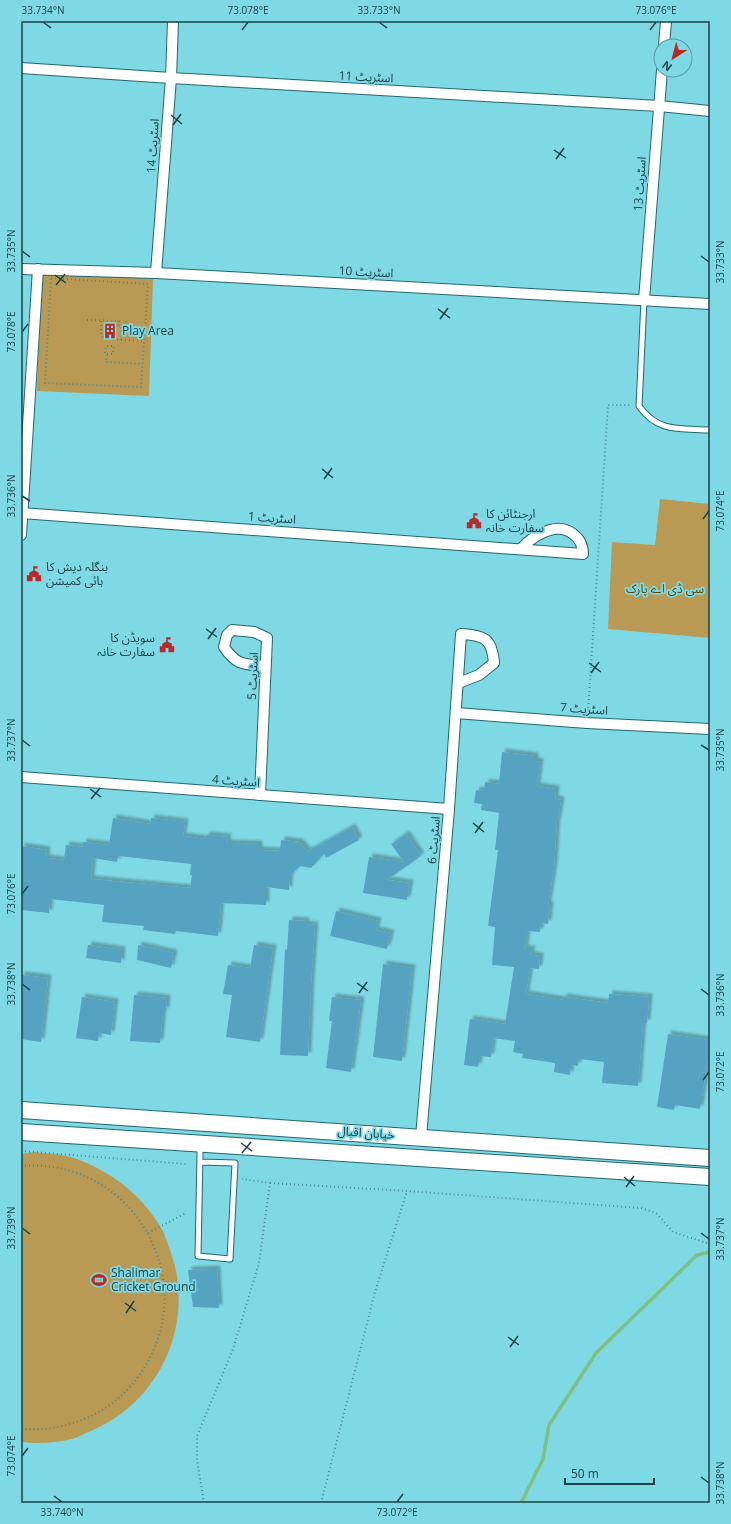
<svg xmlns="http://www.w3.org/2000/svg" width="731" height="1524" viewBox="0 0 731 1524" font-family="'Open Sans','Noto Sans Arabic',sans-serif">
  <defs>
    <filter id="shadow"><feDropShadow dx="3.5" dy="-3.5" stdDeviation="1" flood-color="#0004"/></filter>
  </defs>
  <rect width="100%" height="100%" fill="#7fd9e5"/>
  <g fill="#b99a54">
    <polygon points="42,273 153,279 149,396 37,391"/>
    <polygon points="660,499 710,504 710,638 608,629 612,542 655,545"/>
    <path d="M 35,1152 C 48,1154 62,1154 74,1158 C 110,1171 140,1193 160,1226 C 164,1232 166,1239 168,1245 C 198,1317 163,1401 91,1431 C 85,1433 79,1437 72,1439 C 56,1443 37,1444 21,1442 L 21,1154 Z"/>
  </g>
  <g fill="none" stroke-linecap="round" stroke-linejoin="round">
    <polyline stroke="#7fbf84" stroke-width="3.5" points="521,1503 543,1459 549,1425 596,1353 697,1255 710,1252"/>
  </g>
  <g fill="#56a3c1" fill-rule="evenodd" filter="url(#shadow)">
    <polygon points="502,752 535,756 535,761 540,762 537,786 556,789 555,799 561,800 558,820 557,820 554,867 548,905 550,905 548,924 541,923 540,932 527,931 525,949 532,949 531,955 540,956 539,969 530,968 526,994 563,1000 564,997 608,1003 609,994 649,997 647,1023 643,1023 638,1086 602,1083 604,1062 579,1059 578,1066 571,1065 570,1075 554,1072 555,1063 522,1058 523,1054 513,1052 515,1041 493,1038 491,1057 480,1056 478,1067 464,1065 470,1019 505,1024 514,967 492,965 495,927 488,926 498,850 495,850 499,813 481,810 482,804 474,803 476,790 484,791 485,782 499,784"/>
    <path d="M 113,818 L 150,824 L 151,818 L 185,822 L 183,836 L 205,839 L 206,835 L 228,837 L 227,843 L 259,844 L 259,850 L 280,851 L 281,840 L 299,842 L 308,851 L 352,827 L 359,840 L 326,858 L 324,854 L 311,868 L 300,866 L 290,876 L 289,890 L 266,887 L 266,905 L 221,903 L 218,936 L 176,931 L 175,934 L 143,930 L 144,926 L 102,922 L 104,905 L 50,899 L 49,913 L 21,910 L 21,846 L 47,850 L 46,858 L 64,860 L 66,845 L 83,847 L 83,842 L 109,845 ZM 118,856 L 191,864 L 190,875 L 192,875 L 190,888 L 91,879 L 93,858 L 117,862 Z"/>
    <polygon points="406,834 421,856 387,880 410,883 407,900 363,893 369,857 404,862 391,844"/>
    <polygon points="336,911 378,921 376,930 391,933 387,949 330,936"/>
    <polygon points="289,920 306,921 305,924 315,925 311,983 308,1056 280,1055 285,949 287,950"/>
    <polygon points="88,945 122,950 121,963 86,958"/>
    <polygon points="138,945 174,953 171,968 137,960"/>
    <polygon points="254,945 273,948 260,1042 226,1037 232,995 223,994 228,965 250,968"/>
    <polygon points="383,964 412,968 402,1061 373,1057"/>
    <polygon points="21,975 48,978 41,1042 21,1039"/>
    <polygon points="134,995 167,998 166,1011 163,1011 160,1043 130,1041"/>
    <polygon points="82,997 115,1002 111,1035 99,1033 98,1041 76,1038"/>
    <polygon points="332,997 361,1000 351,1072 326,1068 332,1021 329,1021"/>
    <polygon points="668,1034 710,1040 710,1057 708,1057 700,1109 675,1105 674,1110 657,1107"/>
    <polygon points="217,1269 219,1308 193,1307 188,1270"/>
  </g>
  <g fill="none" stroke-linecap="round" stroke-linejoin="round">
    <g stroke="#1f6870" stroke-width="7">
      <g id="lane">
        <path d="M 644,300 L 639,406 C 658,433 680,428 710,430"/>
        <polyline points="200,1162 235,1163 230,1259 198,1256 200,1154 200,1145"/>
      </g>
    </g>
    <g stroke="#1f6870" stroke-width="12">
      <g id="street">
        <polyline points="664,46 666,21"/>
        <polyline points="21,68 171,78 659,106 710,111"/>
        <polyline points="21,269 156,273 710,304"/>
        <polyline points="156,273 171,78 173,21"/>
        <polyline points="644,300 662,70"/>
        <path d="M 21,513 L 583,554 C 583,537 567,525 550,530 C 539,533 528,541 521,549"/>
        <polyline points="21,535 38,269"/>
        <polyline points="456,713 587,723 710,729"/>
        <polyline points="21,777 449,809"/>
        <path d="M 260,795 L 267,638 L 254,632 L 232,630 L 227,635 L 224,647 C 237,666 244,664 265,666"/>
        <path d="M 421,1137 L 449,809 L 461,634 C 485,635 492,639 494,663 L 479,675 L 461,682"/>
      </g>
    </g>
    <g stroke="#1f6870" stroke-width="18">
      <g id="primary">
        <polyline points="21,1110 710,1158"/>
        <polyline points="21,1132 710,1177"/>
      </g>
    </g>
    <g stroke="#4a8992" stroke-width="2" stroke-dasharray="1 3" stroke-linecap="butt">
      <polygon points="51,278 148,284 141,387 45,383"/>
      <polyline points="87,320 119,321 118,325 122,326"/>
      <polyline points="101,321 101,333 104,339 121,340 122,326"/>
      <polyline points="122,326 126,326 126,319"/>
      <polyline points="121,340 144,341"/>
      <polyline points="107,354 113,354 114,346 106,346 105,353 107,354 106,362 142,364"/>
      <polyline points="588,712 608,405 631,405"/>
      <polyline points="21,1151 186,1164"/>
      <path d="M 21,1166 C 44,1164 68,1168 89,1178 C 152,1208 182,1285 154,1349 C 143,1375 125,1396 102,1410 C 77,1425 50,1431 21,1429"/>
      <polyline points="270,1183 407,1191 641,1208 656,1213 673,1232 710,1244"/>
      <polyline points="148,1233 186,1213"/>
      <polyline points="204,1503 197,1460 197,1436 233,1349 259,1263 270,1183 242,1179"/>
      <polyline points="321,1503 375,1292 407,1191"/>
    </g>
    <use href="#lane" stroke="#fff" stroke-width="5"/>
    <use href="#street" stroke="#fff" stroke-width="10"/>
    <use href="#primary" stroke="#fff" stroke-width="16"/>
  </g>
  <path fill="none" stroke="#1a4146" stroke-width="1.5" d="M 43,22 L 51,28M 379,22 L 387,28M 242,30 L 248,22M 650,30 L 656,22M 171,115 L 182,124M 173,125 L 181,114M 554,150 L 566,158M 556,159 L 564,148M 22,251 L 30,257M 701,256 L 709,262M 55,275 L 66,283M 56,285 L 65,274M 438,309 L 450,318M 440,319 L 448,308M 22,332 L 28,324M 322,469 L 333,478M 324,479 L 332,468M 22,496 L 30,501M 703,519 L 709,511M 206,629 L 217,637M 208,639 L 216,628M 589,663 L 601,672M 591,673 L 599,662M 22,740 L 30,746M 701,745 L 709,750M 90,789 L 101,797M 91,799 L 100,788M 473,823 L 484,832M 475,833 L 483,822M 22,894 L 28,886M 357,983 L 368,991M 22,984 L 30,990M 701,989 L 709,995M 359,993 L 367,982M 703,1080 L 709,1072M 241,1143 L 252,1151M 242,1153 L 251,1142M 624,1177 L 635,1186M 626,1187 L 634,1176M 22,1228 L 30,1234M 701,1233 L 709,1239M 125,1303 L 136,1311M 126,1313 L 134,1301M 508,1337 L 519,1345M 510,1347 L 518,1336M 22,1456 L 28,1448M 701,1477 L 709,1483M 54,1496 L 62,1502M 397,1502 L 403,1494"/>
  <defs>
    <g id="building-bare" transform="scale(1.2)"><path d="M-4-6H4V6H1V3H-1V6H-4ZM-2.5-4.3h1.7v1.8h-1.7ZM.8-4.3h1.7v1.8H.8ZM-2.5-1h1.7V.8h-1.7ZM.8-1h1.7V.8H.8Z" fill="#b82929" stroke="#7fd9e5" stroke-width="2.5" paint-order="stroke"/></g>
    <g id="civic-bare" transform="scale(1.2)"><path d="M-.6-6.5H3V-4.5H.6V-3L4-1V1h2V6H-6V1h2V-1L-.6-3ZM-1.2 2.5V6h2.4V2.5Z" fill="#b82929" stroke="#7fd9e5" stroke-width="2.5" paint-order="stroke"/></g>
    <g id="stadium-bare" transform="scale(1.2)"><path d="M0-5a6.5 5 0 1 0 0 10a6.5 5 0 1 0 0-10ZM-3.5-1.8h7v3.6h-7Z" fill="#b82929" stroke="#7fd9e5" stroke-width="2.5" paint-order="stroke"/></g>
  </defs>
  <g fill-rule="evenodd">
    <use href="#building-bare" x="110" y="331"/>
    <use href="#civic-bare" x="474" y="521"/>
    <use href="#civic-bare" x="34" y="574"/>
    <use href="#civic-bare" x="167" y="645"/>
    <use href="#stadium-bare" x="99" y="1280"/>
  </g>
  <g text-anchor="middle" stroke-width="3.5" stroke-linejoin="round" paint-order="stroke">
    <g font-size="12" fill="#1a4146" stroke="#7fd9e5">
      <text transform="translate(366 77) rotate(3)" y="4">اسٹریٹ 11</text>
      <text transform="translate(153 146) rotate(-86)" y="4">اسٹریٹ 14</text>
      <text transform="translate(640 184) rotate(-86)" y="4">اسٹریٹ 13</text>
      <text transform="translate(366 272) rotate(3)" y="4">اسٹریٹ 10</text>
      <text transform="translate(272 518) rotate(4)" y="4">اسٹریٹ 1</text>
      <text transform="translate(253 676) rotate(-87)" y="4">اسٹریٹ 5</text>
      <text transform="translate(584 709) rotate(4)" y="4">اسٹریٹ 7</text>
      <text transform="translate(236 781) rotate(4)" y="4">اسٹریٹ 4</text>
      <text transform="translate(434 840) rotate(-85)" y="4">اسٹریٹ 6</text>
      <text transform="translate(366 1133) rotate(4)" y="4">خیابان اقبال</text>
    </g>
    <g font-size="12" fill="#1a4146" stroke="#7fd9e5" text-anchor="start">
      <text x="122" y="335">Play Area</text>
      <text x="486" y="518">ارجنٹائن کا<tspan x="486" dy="14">سفارت خانہ</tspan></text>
      <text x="46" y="571">بنگلہ دیش کا<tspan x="46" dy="14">ہائی کمیشن</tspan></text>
      <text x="155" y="642" text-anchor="end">سویڈن کا<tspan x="155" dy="14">سفارت خانہ</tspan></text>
      <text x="111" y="1277">Shalimar<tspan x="111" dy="14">Cricket Ground</tspan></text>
    </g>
    <g font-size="12" fill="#5b4401" stroke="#7fd9e5">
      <text x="665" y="593">سی ڈی اے پارک</text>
    </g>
  </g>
  <rect width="731" height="1524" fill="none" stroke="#7fd9e5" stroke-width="44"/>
  <g transform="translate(673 58) rotate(216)"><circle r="19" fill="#7fd9e5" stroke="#579ca5"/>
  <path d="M0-3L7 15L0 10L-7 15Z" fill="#b82929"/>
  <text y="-6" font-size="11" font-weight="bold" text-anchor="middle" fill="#1a4146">N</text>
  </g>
  <path d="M565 1478v6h89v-6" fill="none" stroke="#1a4146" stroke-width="2"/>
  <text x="571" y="1478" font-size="12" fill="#1a4146" stroke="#7fd9e5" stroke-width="3" paint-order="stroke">50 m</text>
  <rect x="22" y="22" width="687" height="1480" fill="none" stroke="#1a4146" stroke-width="1.5"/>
  <g font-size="10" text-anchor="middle" fill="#1a4146">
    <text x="43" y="14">33.734°N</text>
    <text x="248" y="14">73.078°E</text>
    <text x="379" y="14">33.733°N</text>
    <text x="656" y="14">73.076°E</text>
    <text transform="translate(11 251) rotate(-90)" y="4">33.735°N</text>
    <text transform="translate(720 262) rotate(-90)" y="4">33.733°N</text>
    <text transform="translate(11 332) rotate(-90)" y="4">73.078°E</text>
    <text transform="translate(11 496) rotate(-90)" y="4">33.736°N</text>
    <text transform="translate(720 511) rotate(-90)" y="4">73.074°E</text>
    <text transform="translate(11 740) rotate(-90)" y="4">33.737°N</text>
    <text transform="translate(720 750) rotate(-90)" y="4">33.735°N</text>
    <text transform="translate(11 894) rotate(-90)" y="4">73.076°E</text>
    <text transform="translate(11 984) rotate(-90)" y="4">33.738°N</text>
    <text transform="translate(720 995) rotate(-90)" y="4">33.736°N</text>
    <text transform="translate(720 1072) rotate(-90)" y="4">73.072°E</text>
    <text transform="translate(11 1228) rotate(-90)" y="4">33.739°N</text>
    <text transform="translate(720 1239) rotate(-90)" y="4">33.737°N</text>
    <text transform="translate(11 1456) rotate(-90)" y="4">73.074°E</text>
    <text transform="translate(720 1483) rotate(-90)" y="4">33.738°N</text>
    <text x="62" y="1516">33.740°N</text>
    <text x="397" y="1516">73.072°E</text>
  </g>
</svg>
